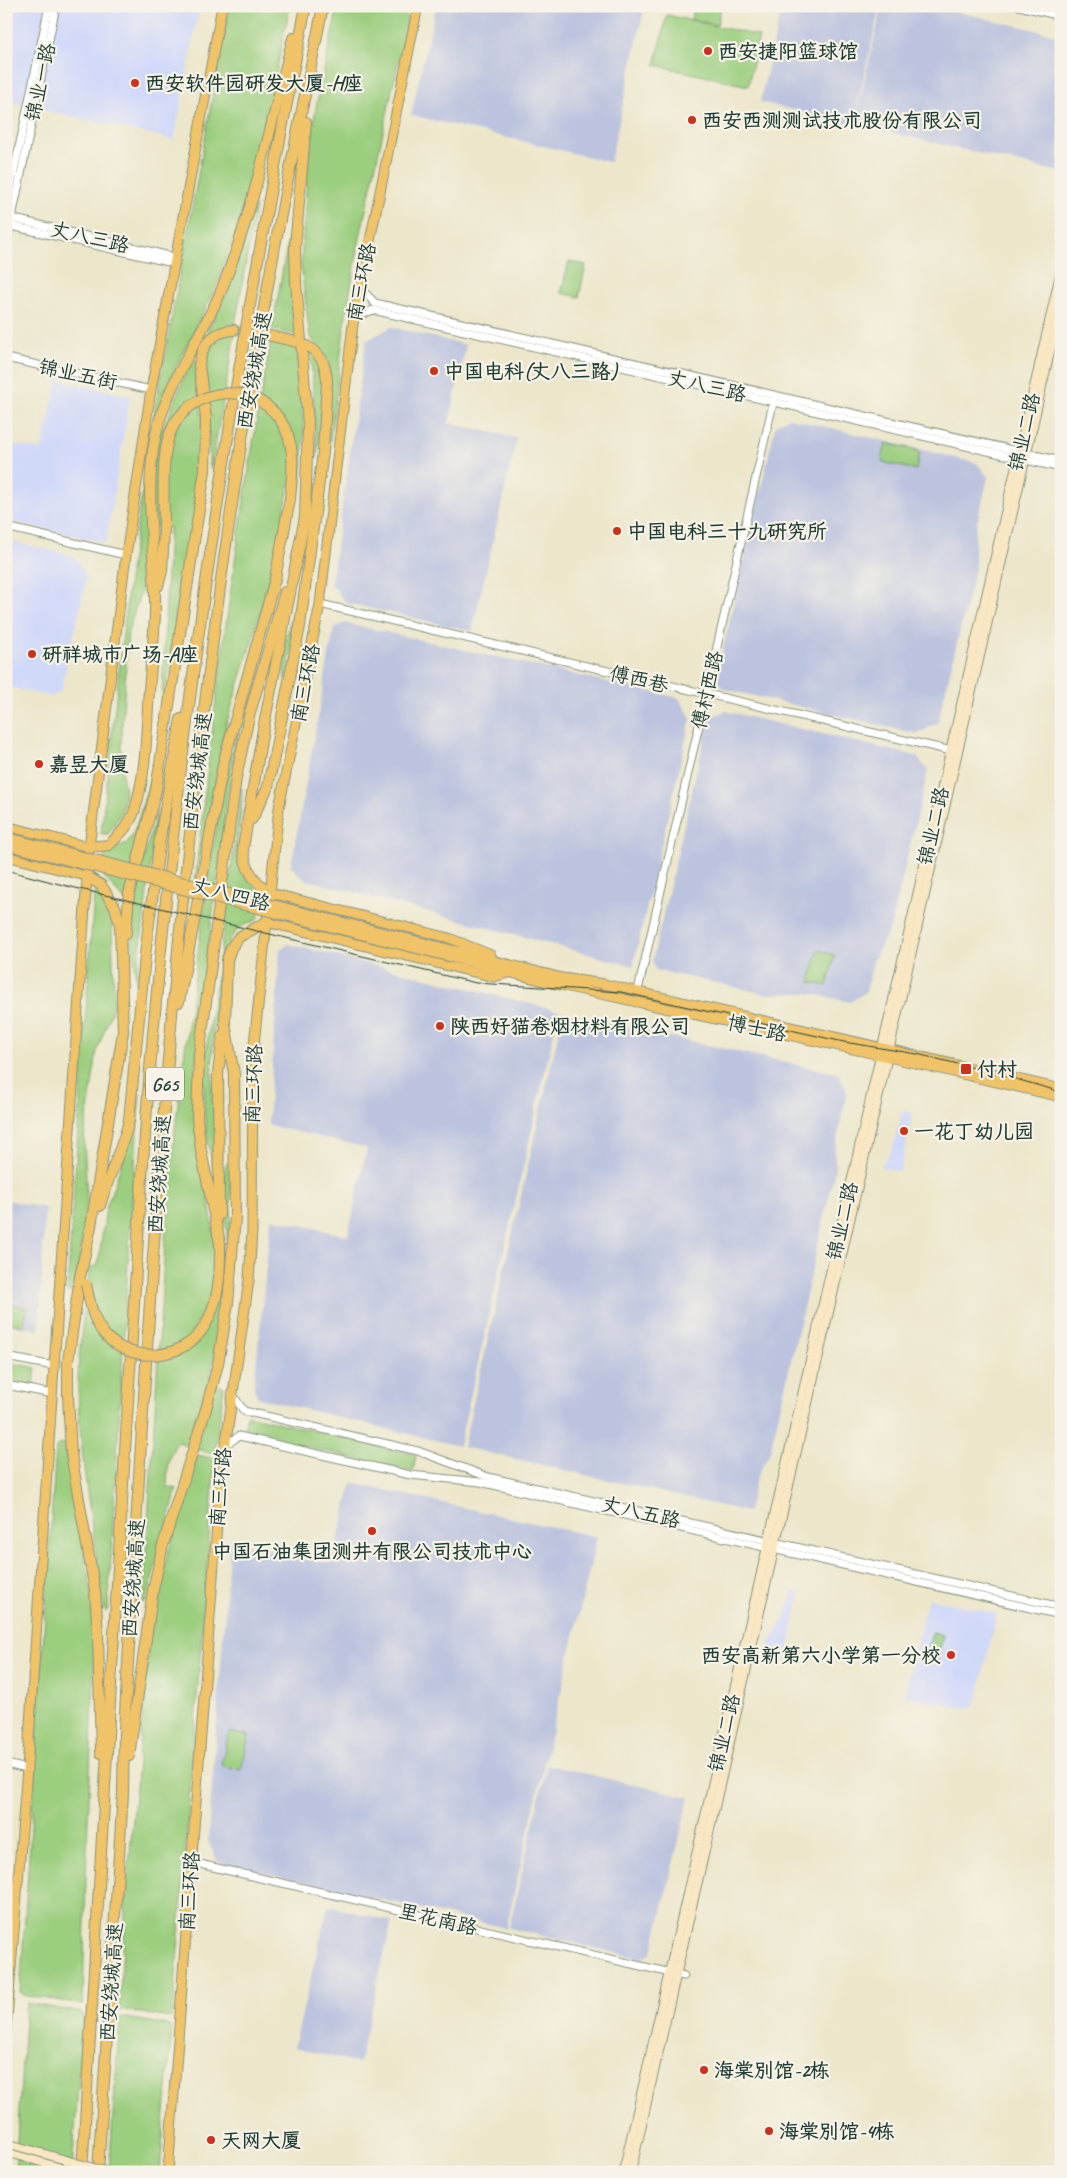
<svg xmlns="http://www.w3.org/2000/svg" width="1067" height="2178" viewBox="0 0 1067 2178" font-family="Caveat,'LXGW WenKai TC',sans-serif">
  <rect width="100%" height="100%" fill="#f7f3e8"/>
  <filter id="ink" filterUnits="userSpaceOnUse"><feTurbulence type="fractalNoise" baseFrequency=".02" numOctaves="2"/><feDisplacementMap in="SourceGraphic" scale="10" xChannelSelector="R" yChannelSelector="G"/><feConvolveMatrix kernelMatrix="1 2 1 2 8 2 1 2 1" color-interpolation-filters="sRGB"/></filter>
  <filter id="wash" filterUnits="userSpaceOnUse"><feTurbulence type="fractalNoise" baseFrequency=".0096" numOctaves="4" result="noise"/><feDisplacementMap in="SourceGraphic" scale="20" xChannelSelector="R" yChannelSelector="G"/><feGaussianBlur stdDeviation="1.12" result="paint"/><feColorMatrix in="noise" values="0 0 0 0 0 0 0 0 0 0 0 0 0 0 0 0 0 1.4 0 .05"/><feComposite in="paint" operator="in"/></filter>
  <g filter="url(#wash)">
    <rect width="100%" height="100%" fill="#ece6ca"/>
    <g fill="#d1d9f9">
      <polygon points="6,6 200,6 174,140 11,102 6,121"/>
      <polygon points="58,380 130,396 106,543 6,520 6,443 42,450"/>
      <polygon points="6,540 73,556 87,576 61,691 52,697 6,686"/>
      <polygon points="902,1111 913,1113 900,1172 880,1167 893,1148"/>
      <polygon points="792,1591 801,1593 785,1661 767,1656 770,1642 786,1617"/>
      <polygon points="928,1598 997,1614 976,1704 969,1709 904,1696"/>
    </g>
    <g fill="#bbc3de">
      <polygon points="436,6 645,6 610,162 411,115"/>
      <polygon points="782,6 880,6 853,124 760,102"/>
      <polygon points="882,6 932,6 1061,36 1059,172 854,124"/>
      <polygon points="391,327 466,345 449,423 517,438 472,631 346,603 331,583 366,341"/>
      <polygon points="789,418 977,463 988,477 975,532 975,568 938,722 918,734 724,689 716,679 776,424"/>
      <polygon points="345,623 679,698 691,718 633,966 304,879 291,866 334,628"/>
      <polygon points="725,711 916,756 928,771 890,929 873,961 866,992 850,1002 809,993 766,994 656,970 652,962 709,718"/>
      <polygon points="289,944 559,1011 459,1446 258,1398 254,1388 271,1218 348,1236 367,1148 268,1125 280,949"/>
      <polygon points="563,1013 839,1074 847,1092 835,1150 835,1170 770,1452 756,1478 748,1512 463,1447"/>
      <polygon points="6,1200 45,1208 39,1330 6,1324"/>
      <polygon points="352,1483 597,1537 506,1928 218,1862 208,1841 230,1541 332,1564"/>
      <polygon points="547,1765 689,1797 652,1953 642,1959 509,1928"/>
      <polygon points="328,1906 392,1921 359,2063 294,2048"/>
    </g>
    <g fill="#9bce7e" stroke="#5d8659">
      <polygon points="229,6 290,6 266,123 248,196 217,285 174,371 150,437"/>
      <polygon points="338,6 371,6 405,14 408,18 360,237 346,314 330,442 328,438 330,370 325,355 310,337 301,266 308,161 316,107"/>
      <polygon points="694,6 721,7 717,25 691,19"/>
      <polygon points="667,15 759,36 748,86 655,65"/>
      <polygon points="254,206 256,206 235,325 229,326 204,337 224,298"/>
      <polygon points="290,229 293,230 298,335 272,330"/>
      <polygon points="569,261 586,265 579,297 561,293"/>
      <polygon points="235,332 211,469 209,463 208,394 203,363 211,344 226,334"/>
      <path d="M 271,340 L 298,346 L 304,431 L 301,487 L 289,485 L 274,569 L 226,725 L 193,899 C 213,712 237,526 271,340 Z"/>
      <path d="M 311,352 C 316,357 321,365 323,372 C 327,395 320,434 317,458 Z"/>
      <polygon points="196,359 203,425 200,483 161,719 169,527 148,526 148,563 144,582 128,631 121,744 122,773 125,793 122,810 115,824 108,834 101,834 130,571 145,474 149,453 169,415 186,372"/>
      <polygon points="886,443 920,451 916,470 882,462"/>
      <polygon points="295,600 302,600 285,682 283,660 285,643"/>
      <path d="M 242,707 L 228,792 L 203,989 L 194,1085 L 218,1266 L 229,1267 L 210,1382 L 224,1387 L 215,1452 L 209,1453 L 178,1442 C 167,1454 168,1470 167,1486 L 177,1489 L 146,1601 L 143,1604 L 168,1194 L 179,1095 L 209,869 L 223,791 Z"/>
      <polygon points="154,766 155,771 125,901 99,871 106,852 127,843 135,830"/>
      <path d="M 242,788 C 244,836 221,856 262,895 L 258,919 L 242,926 L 232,936 L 225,949 L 221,966 L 219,1002 L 213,1035 L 212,1102 L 214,1103 L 215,1170 C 192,1102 210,1026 220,958 C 227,901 234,844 242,788 Z"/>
      <polygon points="157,810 136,983 132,931 133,897"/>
      <polygon points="98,890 110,909 112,919 114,1005 97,1051 84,1138 87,1202 75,1291 67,1292 94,894"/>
      <polygon points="818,950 835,955 827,986 810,982"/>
      <path d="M 140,1093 L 130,1228 L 108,1609 L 106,1612 L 103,1609 C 95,1534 79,1461 78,1386 C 78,1347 85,1307 90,1268 L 98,1265 L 106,1208 L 133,1132 Z"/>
      <polygon points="227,1163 231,1163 231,1233 229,1253 224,1205 225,1165"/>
      <polygon points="6,1303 28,1308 23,1326 6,1322"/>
      <polygon points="6,1362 36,1368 34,1385 6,1380"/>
      <polygon points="247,1415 416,1455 413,1472 244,1432"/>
      <polygon points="59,1444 67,1444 92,1597 95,1646 86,1874 83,2004 26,1996 20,1993 56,1447"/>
      <polygon points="198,1455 215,1459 173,2014 170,2018 119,2009 126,1898 149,1640 161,1576"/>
      <polygon points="932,1633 943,1635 937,1662 925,1659"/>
      <polygon points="229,1732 249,1736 241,1770 221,1765"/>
      <polygon points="26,2003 83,2013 72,2172 15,2172"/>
      <polygon points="120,2017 168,2025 172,2028 160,2172 109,2172"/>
    </g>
  </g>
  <g filter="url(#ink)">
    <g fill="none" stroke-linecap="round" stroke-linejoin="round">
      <polyline stroke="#c3c4ac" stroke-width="10" stroke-dasharray="10 5" stroke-linecap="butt" points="233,330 271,336"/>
      <g stroke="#86927f" stroke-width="9">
        <g id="tertiary">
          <polyline points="1019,6 1061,16"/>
          <polyline points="1049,6 1061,9"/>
          <polyline points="6,209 49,6"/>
          <polyline points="6,217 174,257"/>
          <polyline points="7,225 173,263"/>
          <polyline points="6,246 56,6"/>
          <polyline points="359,287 375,303 1061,461"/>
          <polyline points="354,318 373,310 1061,468"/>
          <polyline points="6,358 151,390"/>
          <polyline points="6,527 126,555"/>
          <polyline points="320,604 956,752"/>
          <polyline points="639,986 774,399"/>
          <polyline points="6,1357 54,1366"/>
          <polyline points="6,1385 53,1394"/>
          <polyline points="232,1394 244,1411 418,1451 488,1477 1061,1607"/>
          <polyline points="224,1446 239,1436 410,1475 480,1482 1061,1615"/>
          <polyline points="6,1764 27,1769"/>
          <polyline points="191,1862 684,1976"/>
        </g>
      </g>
      <g stroke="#86927f" stroke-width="10">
        <g id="secondary">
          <polyline points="6,2152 76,2172"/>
          <polyline points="623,2172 1061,270"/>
          <polyline points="631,2172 1061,304"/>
        </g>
      </g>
      <g stroke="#86927f" stroke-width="11">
        <g id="primary">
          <polyline points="6,826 89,847"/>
          <polyline points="6,856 86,876"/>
          <polyline points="271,893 449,938 491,955"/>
          <polyline points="266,922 494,977 509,973"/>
          <polyline points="456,951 562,978 604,984 1061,1089"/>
          <polyline points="454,958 555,984 880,1055 1061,1097"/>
        </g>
      </g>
      <g stroke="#86927f" stroke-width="11">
        <g id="trunk">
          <polyline points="6,2031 27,1769 89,847 126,555 151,390 222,6"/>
          <polyline points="168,2172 220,1484 249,1280 252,1231 253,1054 279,808 320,604 353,324 418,6"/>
        </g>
      </g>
      <g stroke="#86927f" stroke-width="12">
        <g id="motorway">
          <polyline points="271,336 297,342"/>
          <polyline points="158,586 162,571 164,528"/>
          <path d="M 252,819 L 268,787 L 300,626 L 323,452 L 327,381 C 326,365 321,353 307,346"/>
          <path d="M 89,847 L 109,845 C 119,835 129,826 134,812 C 147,773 146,731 149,691 C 151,660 156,628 155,598 C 154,549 146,499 153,450 C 161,391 198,344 221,291 C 254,210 271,123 293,38"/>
          <polyline points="86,876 101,885 115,907 120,924 123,1032 91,1226 80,1277 68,1361 68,1396 71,1454 95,1591 98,1634 101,1753"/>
          <path d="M 271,893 C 253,881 245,869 243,848 L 262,735 L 305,517 L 308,423 L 296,283 L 295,247 L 306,122"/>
          <path d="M 126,934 L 129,894 L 156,790 L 205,470 L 206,418 L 199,365 C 202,344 212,332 233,330"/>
          <polyline points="179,1002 224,760 275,579 290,499"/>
          <path d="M 100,1206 C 108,1176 122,1150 129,1120 L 146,946 L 160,838 L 181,719"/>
          <polyline points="219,1215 218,1073 223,1035"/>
          <polyline points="220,1253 220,1243 201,1151 197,1118 199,1055 236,778 249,716 285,592"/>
          <polyline points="129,1756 153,1590 163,1545 206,1409 218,1364 228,1303 235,1218 234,1074 225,1023 227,960 231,948 239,937 266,922"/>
          <path d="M 82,2172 C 98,1920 111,1669 127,1417 C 135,1294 141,1169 152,1046 C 182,696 237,350 306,6"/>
          <path d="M 98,2172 L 123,1794 L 124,1730 C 142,1430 157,1131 190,833 C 211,637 239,440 275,246 C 290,166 307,86 323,6"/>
        </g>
      </g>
      <use href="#tertiary" stroke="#fff" stroke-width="7"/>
      <use href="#secondary" stroke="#f9e7c3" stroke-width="8"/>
      <use href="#primary" stroke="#f0c369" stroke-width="9"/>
      <use href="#trunk" stroke="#f0c369" stroke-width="9"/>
      <use href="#motorway" stroke="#f0c369" stroke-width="10"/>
      <polyline stroke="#1f3d34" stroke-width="1" points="6,870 63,885 476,983 621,992 844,1042 917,1054 995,1073 1061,1092"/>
      <g stroke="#86927f" stroke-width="10" stroke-linecap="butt">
        <polyline id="secondary-bridge" points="6,2143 108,2172"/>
      </g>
      <g stroke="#86927f" stroke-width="11" stroke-linecap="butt">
        <g id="primary-bridge">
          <polyline points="6,837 456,951"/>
          <polyline points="6,845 454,958"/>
        </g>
      </g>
      <g stroke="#86927f" stroke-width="12" stroke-linecap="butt">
        <g id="motorway-bridge">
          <path d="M 164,528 C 164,502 161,456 170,433 C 190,383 261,379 285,428 C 296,450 292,476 290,499"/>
          <path d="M 86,1284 C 90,1303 93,1323 107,1337 C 133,1364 184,1360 204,1327 C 218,1305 220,1278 220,1253"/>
        </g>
      </g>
      <use href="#secondary-bridge" stroke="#f9e7c3" stroke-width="8"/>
      <use href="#primary-bridge" stroke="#f0c369" stroke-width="9"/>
      <use href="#motorway-bridge" stroke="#f0c369" stroke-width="10"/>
    </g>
  </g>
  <g fill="#c8321e" stroke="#f7f3e8" stroke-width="2">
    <circle cx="708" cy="51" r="5"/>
    <circle cx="135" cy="83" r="5"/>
    <circle cx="692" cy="120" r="5"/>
    <circle cx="434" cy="371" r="5"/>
    <circle cx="617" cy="531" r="5"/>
    <circle cx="32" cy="654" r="5"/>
    <circle cx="39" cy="764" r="5"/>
    <circle cx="440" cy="1026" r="5"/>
    <rect x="960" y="1063" width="12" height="12" rx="2.5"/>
    <circle cx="904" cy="1131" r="5"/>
    <circle cx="372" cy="1531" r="5"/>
    <circle cx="951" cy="1655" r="5"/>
    <circle cx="704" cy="2070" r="5"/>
    <circle cx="769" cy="2131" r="5"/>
    <circle cx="211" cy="2140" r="5"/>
  </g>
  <g text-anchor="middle" stroke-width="4.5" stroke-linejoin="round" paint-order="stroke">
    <rect fill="#f7f3e8" stroke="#60746a" stroke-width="1" x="146" y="1067.5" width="38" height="33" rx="4"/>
    <g font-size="19" font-weight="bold" fill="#1f3d34">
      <text x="165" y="1091">G65</text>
    </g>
    <g font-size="20" font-weight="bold" fill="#1f3d34" stroke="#f7f3e8" text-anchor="start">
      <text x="718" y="58">西安捷阳篮球馆</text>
      <text x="145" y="90">西安软件园研发大厦-H座</text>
      <text x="702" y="127">西安西测测试技术股份有限公司</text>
      <text x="444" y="378">中国电科(丈八三路)</text>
      <text x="627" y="538">中国电科三十九研究所</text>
      <text x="42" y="661">研祥城市广场-A座</text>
      <text x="49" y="771">嘉昱大厦</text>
      <text x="450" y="1033">陕西好猫卷烟材料有限公司</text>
      <text x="977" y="1076">付村</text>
      <text x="914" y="1138">一花丁幼儿园</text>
      <text x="372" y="1558" text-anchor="middle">中国石油集团测井有限公司技术中心</text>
      <text x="941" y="1662" text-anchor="end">西安高新第六小学第一分校</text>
      <text x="714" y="2077">海棠别馆-2栋</text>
      <text x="779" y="2138">海棠别馆-4栋</text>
      <text x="221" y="2147">天网大厦</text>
    </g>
    <g font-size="20" fill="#1f3d34" stroke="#f7f3e8">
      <text transform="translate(40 82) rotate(-78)" y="7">锦业一路</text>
      <text transform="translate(90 237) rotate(13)" y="7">丈八三路</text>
      <text transform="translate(361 282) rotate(-79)" y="7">南三环路</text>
      <text transform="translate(254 370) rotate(-80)" y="7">西安绕城高速</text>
      <text transform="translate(78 374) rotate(12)" y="7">锦业五街</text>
      <text transform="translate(707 386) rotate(13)" y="7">丈八三路</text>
      <text transform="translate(1024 432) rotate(-77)" y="7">锦业二路</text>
      <text transform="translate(639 679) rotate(13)" y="7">傅西巷</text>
      <text transform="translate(305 683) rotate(-79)" y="7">南三环路</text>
      <text transform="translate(707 690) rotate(-77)" y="7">傅村西路</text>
      <text transform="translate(197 771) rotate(-83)" y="7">西安绕城高速</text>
      <text transform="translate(933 826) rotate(-77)" y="7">锦业二路</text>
      <text transform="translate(231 894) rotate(14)" y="7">丈八四路</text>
      <text transform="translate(757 1028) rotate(12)" y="7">博士路</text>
      <text transform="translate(253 1084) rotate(-88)" y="7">南三环路</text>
      <text transform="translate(159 1174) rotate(-86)" y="7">西安绕城高速</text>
      <text transform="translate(842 1221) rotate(-77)" y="7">锦业二路</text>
      <text transform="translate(220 1487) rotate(-85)" y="7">南三环路</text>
      <text transform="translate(641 1512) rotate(13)" y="7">丈八五路</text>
      <text transform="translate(133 1578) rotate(-86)" y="7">西安绕城高速</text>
      <text transform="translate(724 1733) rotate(-77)" y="7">锦业二路</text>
      <text transform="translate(189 1891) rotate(-86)" y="7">南三环路</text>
      <text transform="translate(438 1919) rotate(13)" y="7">里花南路</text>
      <text transform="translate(111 1982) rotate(-86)" y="7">西安绕城高速</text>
    </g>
  </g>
  <rect width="1067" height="2178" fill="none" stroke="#f7f3e8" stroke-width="25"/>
</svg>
